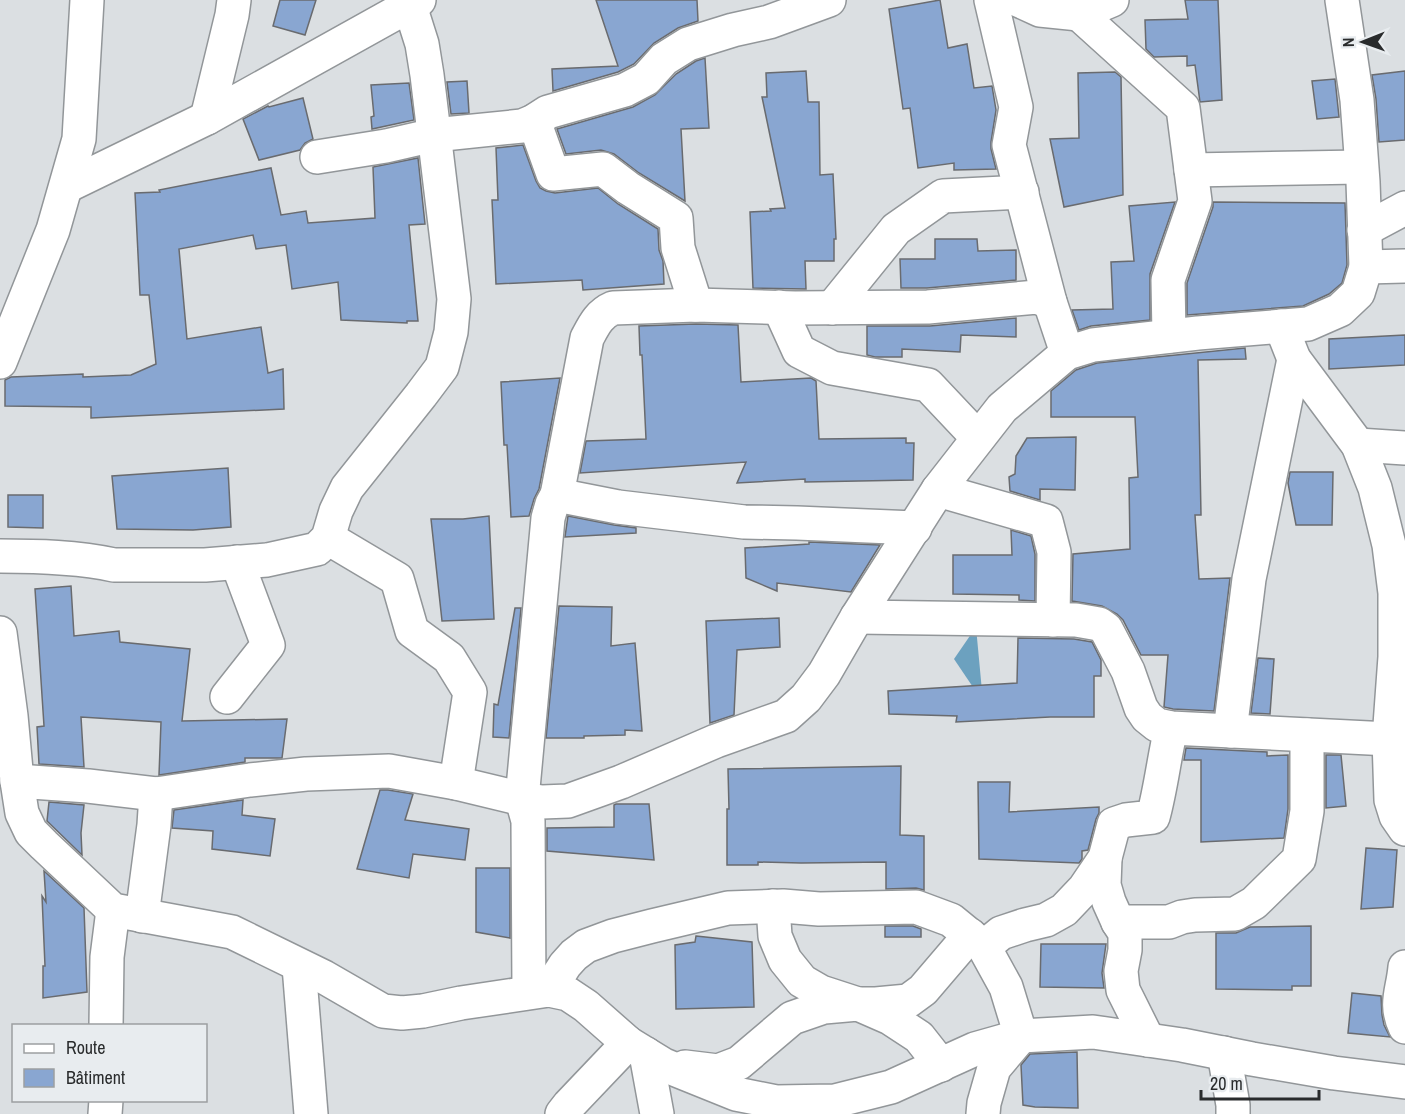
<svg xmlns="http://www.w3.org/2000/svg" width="1405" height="1114" viewBox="0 0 1405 1114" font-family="'Archivo Narrow',sans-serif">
  <rect width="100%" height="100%" fill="#dbdfe2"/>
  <polygon fill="#6ca1bf" points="976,627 983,702 954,659"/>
  <g fill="#89a6d1" stroke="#696b6f" stroke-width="1.5">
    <polygon points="280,0 316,0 305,35 273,26"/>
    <polygon points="596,0 697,0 698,21 678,28 654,43 634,64 618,72 553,91 552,69 618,66"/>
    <polygon points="940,0 948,48 967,44 974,88 992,86 996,110 991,142 991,149 996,169 954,170 954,163 918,168 910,108 903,109 889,9"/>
    <polygon points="1185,0 1218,0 1222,100 1200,102 1195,65 1187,66 1187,56 1154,57 1146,49 1145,20 1188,19"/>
    <polygon points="705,58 709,128 681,129 685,201 639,173 614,154 601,150 566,154 557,129 633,107 655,95 676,74 696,61"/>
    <polygon points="806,71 808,102 819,102 820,175 833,174 836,239 834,239 834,261 805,261 806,289 753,288 750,212 771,211 770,209 785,208 762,97 767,97 766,73"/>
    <polygon points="1405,71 1405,140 1379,142 1376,99 1372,75"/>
    <polygon points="1115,72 1121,77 1123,195 1064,207 1050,139 1079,138 1078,73"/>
    <polygon points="1335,79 1339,117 1317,119 1312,81"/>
    <polygon points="467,81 469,113 451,114 447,82"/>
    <polygon points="409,83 414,120 372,129 371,117 374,116 371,85"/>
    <polygon points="303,98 313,139 305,143 300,150 259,160 243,119 268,106 269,107"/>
    <polygon points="523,145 536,181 540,188 546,191 555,193 598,188 618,204 658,229 659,250 663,261 664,284 583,290 582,280 496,284 492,200 498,200 496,148"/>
    <polygon points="418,158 425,224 409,225 418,321 407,321 407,323 341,320 338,282 292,289 286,245 256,249 253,235 179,249 187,339 261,327 268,373 283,369 284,409 91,418 91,407 5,406 5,380 11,377 83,374 83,377 131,375 156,364 149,295 140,295 135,193 160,192 159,190 271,168 281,215 306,211 308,223 375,218 373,167"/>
    <polygon points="1175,202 1150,274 1150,320 1091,326 1079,330 1072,310 1113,309 1111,262 1134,261 1129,206"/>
    <polygon points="1213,202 1345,203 1347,265 1342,283 1329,294 1303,306 1187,315 1187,283 1213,207"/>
    <polygon points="935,239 977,239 978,251 1016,250 1016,280 927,288 901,288 900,259 935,259"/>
    <polygon points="1016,318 1016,337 961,335 960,352 902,349 902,357 875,357 867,355 867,326 930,326"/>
    <polygon points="696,324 738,325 741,382 811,378 816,381 819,439 906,438 906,443 914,443 913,480 805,482 805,479 737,483 746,462 580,473 586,441 646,439 642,355 640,355 639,326"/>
    <polygon points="1405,335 1405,365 1329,369 1329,339"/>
    <polygon points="1245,348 1246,359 1198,360 1201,515 1195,515 1199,579 1230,578 1214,711 1173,709 1164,707 1168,655 1141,655 1123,620 1117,614 1102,606 1072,601 1073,554 1130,549 1129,478 1138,477 1135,417 1051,417 1051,391 1076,370 1097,363"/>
    <polygon points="560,378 539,489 534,499 529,516 511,517 507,445 504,445 501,382"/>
    <polygon points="1076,437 1075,490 1040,489 1040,500 1010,491 1009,477 1015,474 1016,456 1027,438"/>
    <polygon points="228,468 231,527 193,530 117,529 112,476"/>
    <polygon points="1290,472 1333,472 1332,525 1296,525 1288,483"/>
    <polygon points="8,495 43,495 43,528 8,527"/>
    <polygon points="489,516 494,619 442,621 431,519 463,519"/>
    <polygon points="568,516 614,525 636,528 636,533 565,537"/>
    <polygon points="1011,530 1031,536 1035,554 1035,601 1019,600 1019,595 953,594 953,555 1012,555"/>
    <polygon points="809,542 880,545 851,592 777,583 777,591 746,578 745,548 809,544"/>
    <polygon points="71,586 74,636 119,631 120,642 190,649 182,721 287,719 282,758 245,758 245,762 159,775 161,722 81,717 84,767 39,764 37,727 44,726 35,589"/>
    <polygon points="559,606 612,607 611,646 635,643 642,731 625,730 625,735 584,736 584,738 546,738"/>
    <polygon points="515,608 521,608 509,738 493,737 494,704 498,705"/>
    <polygon points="779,618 780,647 737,650 734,715 710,723 706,621"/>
    <polygon points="1018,638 1074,639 1092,642 1101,660 1101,676 1094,676 1094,717 1050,717 956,722 957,716 889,714 888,691 1017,683"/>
    <polygon points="1258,658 1274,659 1270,714 1251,713"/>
    <polygon points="1186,748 1267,752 1267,756 1288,755 1288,809 1284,838 1201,842 1201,760 1184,760"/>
    <polygon points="1326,755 1341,755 1346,806 1326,808"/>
    <polygon points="901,766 900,835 924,836 924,890 916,888 886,889 886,862 801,863 758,862 758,865 727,865 727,809 729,809 728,769"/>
    <polygon points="978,782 1010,782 1009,812 1099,807 1099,813 1096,819 1088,850 1082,851 1082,859 1079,863 979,859"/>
    <polygon points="380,790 388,790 413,794 405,820 469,829 465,860 413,854 409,878 357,869"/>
    <polygon points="243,800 242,815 275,819 270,856 212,849 213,831 172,828 174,810"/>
    <polygon points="49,802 84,805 81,833 82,855 47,821"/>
    <polygon points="616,804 649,804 654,860 547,851 547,828 614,827 614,805"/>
    <polygon points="1366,848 1397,850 1393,907 1361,909"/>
    <polygon points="476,868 510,868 510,938 476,932"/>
    <polygon points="44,871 84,908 87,992 43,998 43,966 45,966 42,896 46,902"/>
    <polygon points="885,926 913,926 921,929 921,937 885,937"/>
    <polygon points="1311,926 1311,986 1292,986 1292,990 1216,989 1216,933 1236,933 1250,927"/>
    <polygon points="696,936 752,942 754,1007 676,1009 675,945 695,942"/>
    <polygon points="1041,944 1106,944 1102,973 1104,988 1040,987"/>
    <polygon points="1352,993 1381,996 1382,1015 1384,1025 1390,1037 1348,1033"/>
    <polygon points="1077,1052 1078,1108 1035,1107 1023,1105 1021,1065 1030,1054"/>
  </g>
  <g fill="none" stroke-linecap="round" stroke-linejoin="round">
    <g stroke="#929699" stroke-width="36">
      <g id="minor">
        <polyline points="991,0 1016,107 1009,145 1050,302 1067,353"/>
        <polyline points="1018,0 1040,10 1079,14 1112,0"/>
        <polyline points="1079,14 1183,108 1195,201 1168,280 1169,336"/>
        <polyline points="207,118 232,15 234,0"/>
        <polyline points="534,121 553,174 603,169 628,188 676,218 678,248 696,305"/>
        <polyline points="317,157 386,146 434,135 522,126 534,121 548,112 625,90 646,79 664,59 688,44 733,30 769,22 829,0"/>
        <polyline points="1191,170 1361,167"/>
        <polyline points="67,186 207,118 419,0"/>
        <polyline points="1364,230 1405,208"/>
        <polyline points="1366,267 1405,266"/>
        <polyline points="779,307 799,351 832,368 928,385 978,438"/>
        <polyline points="832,308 896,229 943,196 1022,192"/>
        <polyline points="1281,326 1294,359 1358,445 1375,488 1389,545 1395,593 1395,657 1389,739 1391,800 1396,816 1405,829"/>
        <polyline points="0,362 53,230 79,139 87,0"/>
        <polyline points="1358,445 1405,448"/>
        <polyline points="938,490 1046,521 1054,552 1053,620"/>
        <polyline points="557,495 618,507 744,522 797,523 915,528"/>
        <polyline points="328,538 397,579 412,631 449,658 470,692 456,783"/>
        <path d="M 0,556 C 38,556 77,557 114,565 L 205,565 L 267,560 L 317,549 L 328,538 L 336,511 L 347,488 L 421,395 L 442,367 L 451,332 L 454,299 L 427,75 L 422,44 L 410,6"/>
        <polyline points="857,617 1076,620 1099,624 1106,629 1128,671 1141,708 1147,717 1157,725 1171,728 1389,739"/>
        <polyline points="0,633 11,716 17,781 22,813 31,832 44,845 113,910 232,932 324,977 383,1011 402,1013 423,1011 461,1003 549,990 568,994 586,1006 628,1043 664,1065 736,1094 776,1102 835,1101 891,1087 975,1049 1021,1036 1093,1032 1182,1045 1252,1059 1334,1073 1405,1082"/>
        <polyline points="227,697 268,645 237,562"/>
        <polyline points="1230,731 1249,579 1294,359"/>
        <polyline points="17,781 88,786 156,794 250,780 306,774 389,771 456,783 522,799 542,802 568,801 621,782 716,741 786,716 806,698 824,674 857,617 938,490 1002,408 1067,353 1093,345 1198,333 1308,324 1340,310 1358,293 1366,267 1363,182 1357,100 1342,0"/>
        <polyline points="1105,858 1104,885 1109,902 1118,922 1125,933 1125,950 1121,971 1123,990 1148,1040"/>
        <polyline points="773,906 775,936 785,960 802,981 821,992 858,1004 876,1004 908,1001 923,990 970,935"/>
        <polyline points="142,916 154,825 156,794"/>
        <polyline points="1118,922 1169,922 1182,917 1195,915 1235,914 1254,903 1299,859 1307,811 1307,735"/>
        <path d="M 984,947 L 1001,933 L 1025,925 L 1046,920 L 1064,910 L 1084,889 L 1105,858 L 1114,824 L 1126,820 L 1153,817 C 1161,788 1164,758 1171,728"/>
        <polyline points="299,966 311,1114"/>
        <path d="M 1405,967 C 1403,991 1394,1003 1405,1027"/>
        <polyline points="549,990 565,965 574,955 586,946 613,936 652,926 728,908 783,906 819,909 916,907 951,920 984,947 1006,987 1021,1036 994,1068 984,1103 983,1114"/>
        <path d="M 529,992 L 528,821 L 522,799 L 548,518 L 552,504 L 557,495 L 587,338 C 594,325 599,314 613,308 L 696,305 L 795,308 L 928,307 L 1037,297 L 1050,302"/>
        <polyline points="106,1026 107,957 113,910"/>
        <polyline points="1224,1053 1233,1105 1233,1114"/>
        <polyline points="646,1054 657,1114"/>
        <polyline points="685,1067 718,1071 739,1063 792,1018 824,1007 858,1004 890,1018 919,1037 941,1065"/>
        <polyline points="105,1114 106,1100"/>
        <polyline points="562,1114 569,1105 628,1043"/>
      </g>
    </g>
    <use href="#minor" stroke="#fff" stroke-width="33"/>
  </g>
  <rect x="12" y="1024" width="195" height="78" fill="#e8ecef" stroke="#9c9fa1" stroke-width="1.5"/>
  <rect x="24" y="1044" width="30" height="9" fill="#ffffff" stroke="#9c9fa1" stroke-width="1.5"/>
  <text x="66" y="1054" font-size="18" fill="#292b2c">Route</text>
  <rect x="24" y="1069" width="30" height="18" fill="#89a6d1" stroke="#9c9fa1" stroke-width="1.5"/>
  <text x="66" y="1084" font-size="18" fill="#292b2c">Bâtiment</text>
  <g transform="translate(1363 42) rotate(269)" stroke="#e8ecef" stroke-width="4.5" paint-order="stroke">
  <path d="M0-4.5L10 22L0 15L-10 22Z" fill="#292b2c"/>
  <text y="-9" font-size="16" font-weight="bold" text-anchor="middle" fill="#292b2c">N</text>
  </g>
  <path d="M1201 1090v9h118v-9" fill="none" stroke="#292b2c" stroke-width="3"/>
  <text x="1210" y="1090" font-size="18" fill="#292b2c" stroke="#e8ecef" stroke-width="4.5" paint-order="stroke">20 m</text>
</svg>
